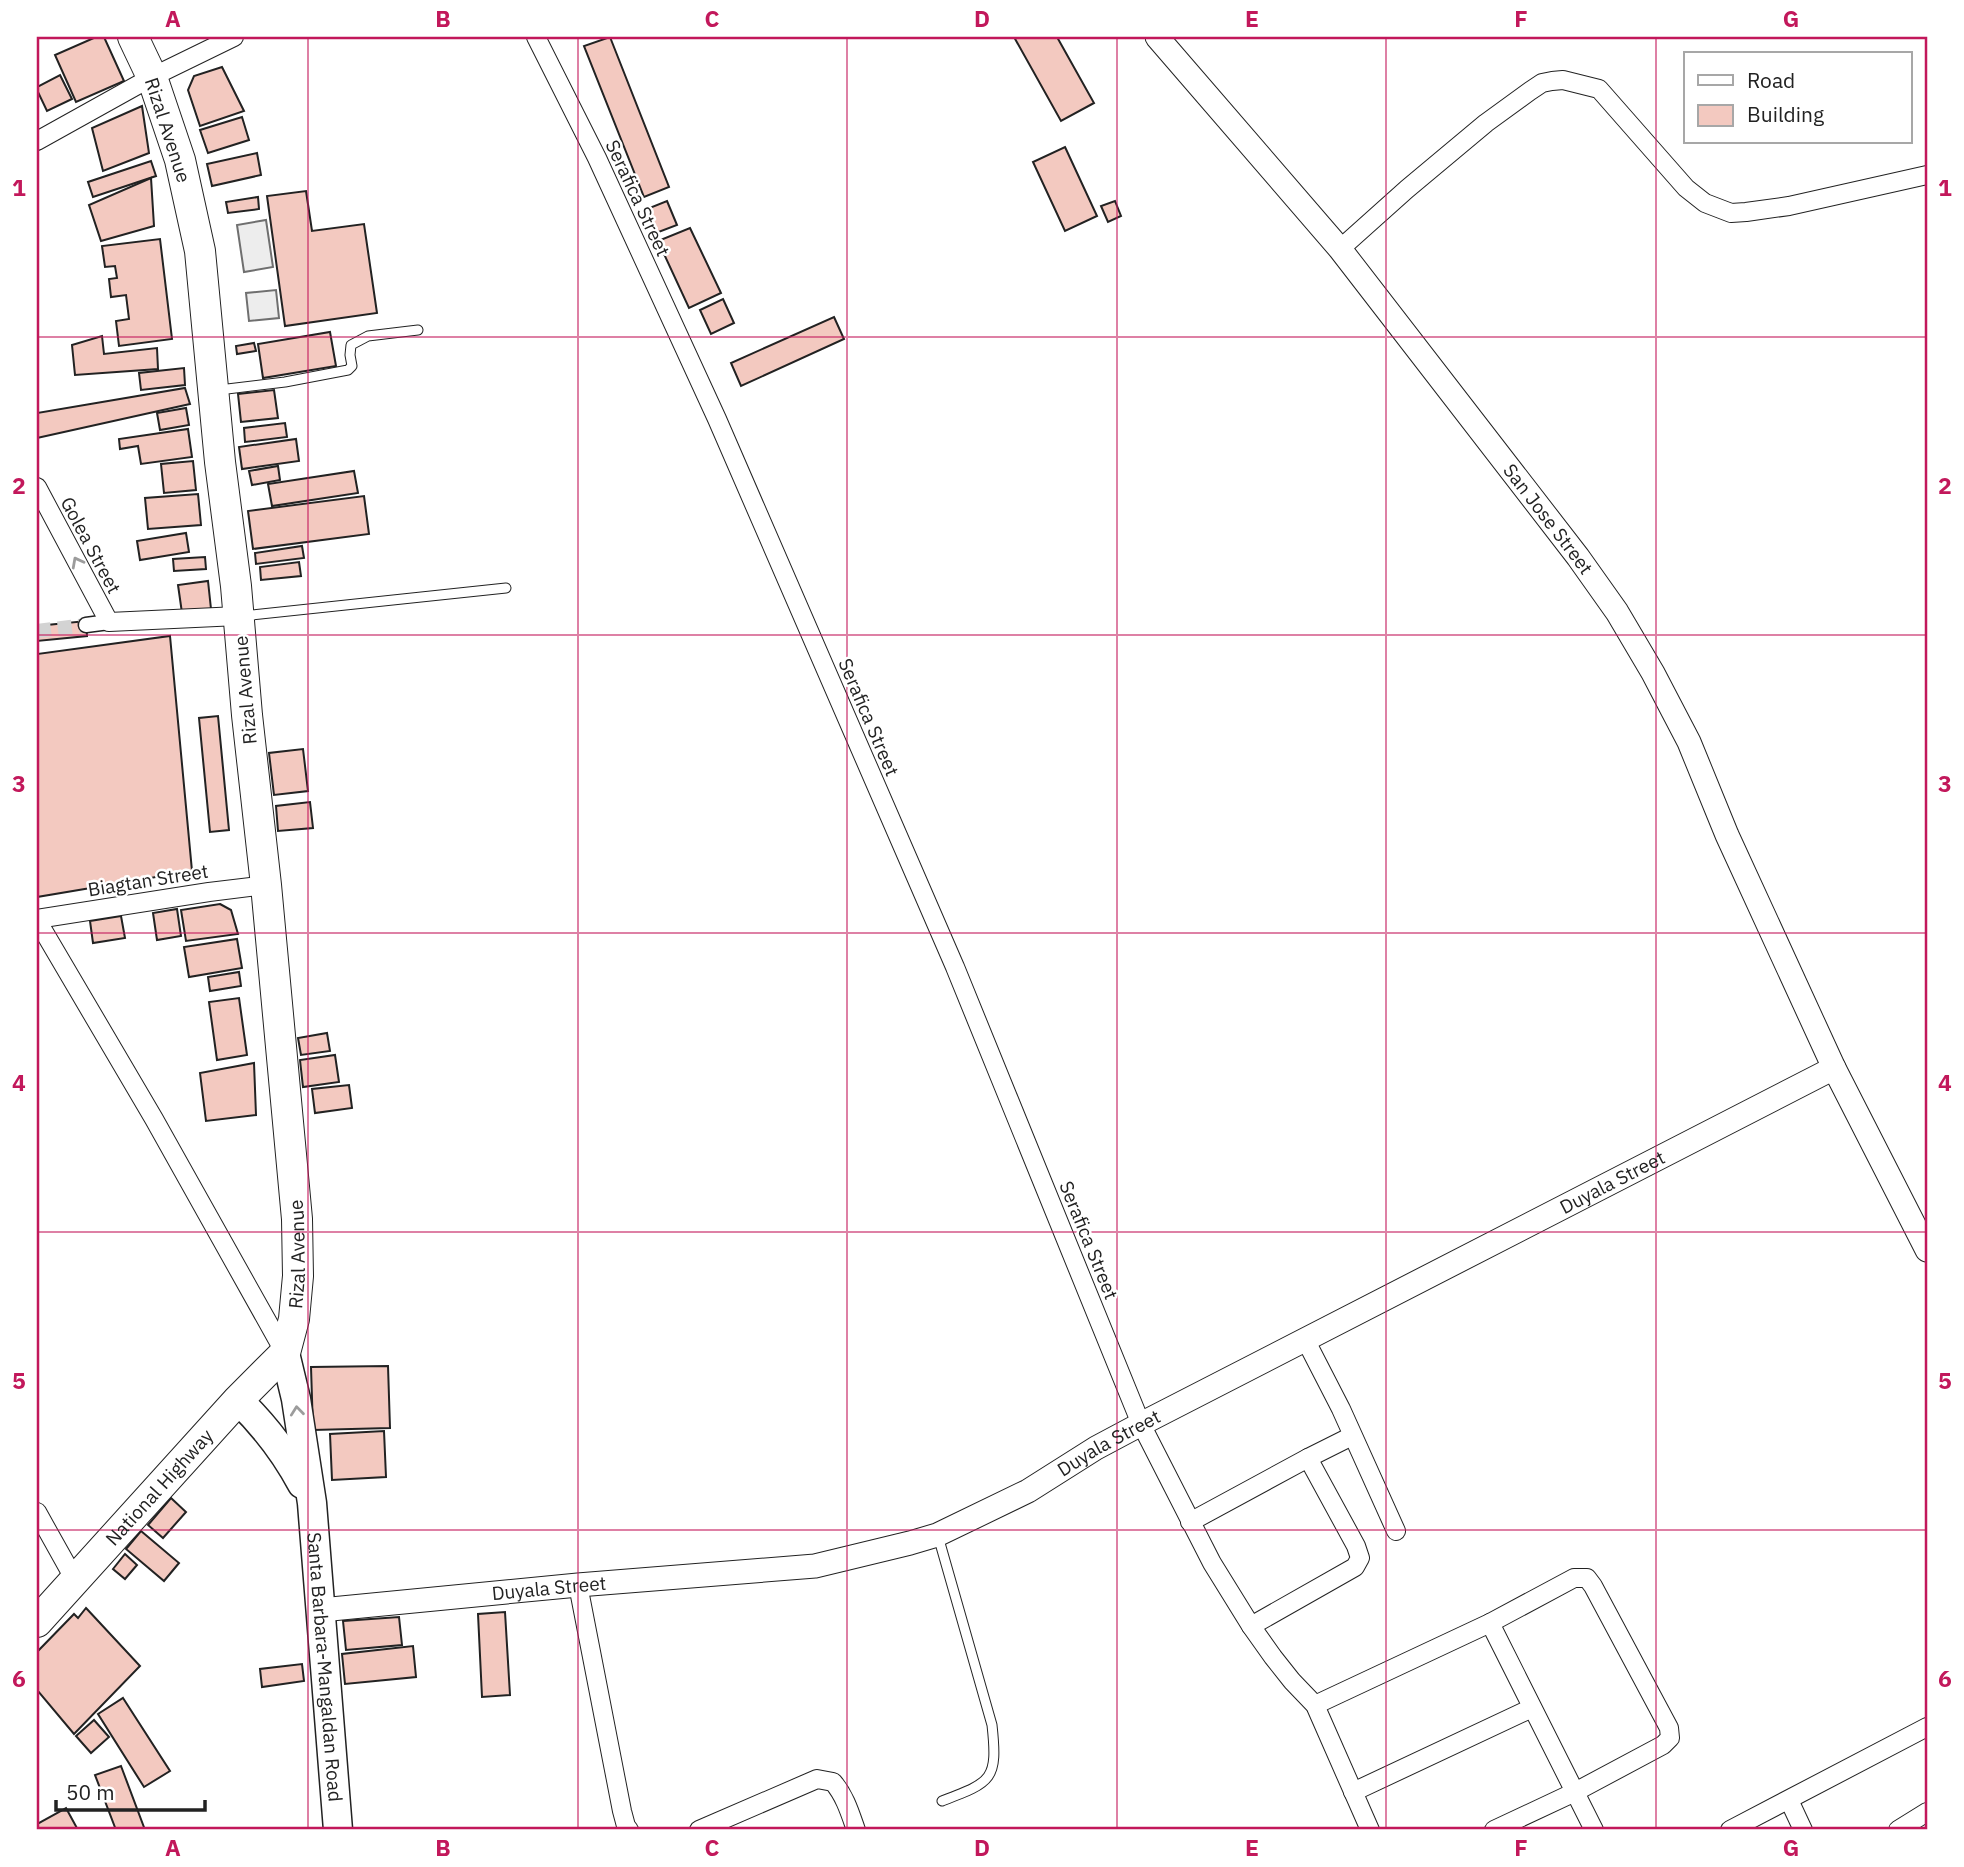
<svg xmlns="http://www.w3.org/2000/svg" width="1964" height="1867" viewBox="0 0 1964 1867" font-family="'IBM Plex Sans',sans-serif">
  <rect width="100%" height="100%" fill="#fff"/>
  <g fill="#ededed" stroke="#6f6f6f" stroke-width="2">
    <polygon points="266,220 273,267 244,272 237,225"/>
    <polygon points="276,290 279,318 249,321 246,293"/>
  </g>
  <g fill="#f3c9c0" stroke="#222" stroke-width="2">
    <polygon points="96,37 104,37 124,81 76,102 55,55"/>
    <polygon points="610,37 669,187 644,197 584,46"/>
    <polygon points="1014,37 1057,37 1094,103 1061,121"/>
    <polygon points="222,67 244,111 200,126 188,90 194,76"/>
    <polygon points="60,75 72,99 47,111 37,90 37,87"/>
    <polygon points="142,106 149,153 103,171 92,128"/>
    <polygon points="242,117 249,140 208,153 200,130"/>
    <polygon points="1065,147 1097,216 1065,231 1033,162"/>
    <polygon points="257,153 261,175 212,186 207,164"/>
    <polygon points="151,161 156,176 93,197 88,182"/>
    <polygon points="151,178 154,226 101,241 89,205"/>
    <polygon points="306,191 312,231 364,224 377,313 285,326 267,196"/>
    <polygon points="258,197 259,209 228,213 226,202"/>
    <polygon points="667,201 677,225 656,233 647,209"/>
    <polygon points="1115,201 1121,216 1108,222 1101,206"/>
    <polygon points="690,228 721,293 689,308 658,241"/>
    <polygon points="160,239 172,339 119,346 116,321 129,319 126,295 111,297 109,279 117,278 115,266 105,267 102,246"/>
    <polygon points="723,299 734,323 711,334 700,310"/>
    <polygon points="834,317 844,339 741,386 731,363"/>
    <polygon points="330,332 336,366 263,378 258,344"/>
    <polygon points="102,336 104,354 157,348 158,369 75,375 72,345"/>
    <polygon points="254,343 256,351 237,354 236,346"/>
    <polygon points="184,368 185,385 141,390 139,373"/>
    <polygon points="185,388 190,404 37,438 37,413"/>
    <polygon points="274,390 278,418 241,422 238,394"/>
    <polygon points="186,408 189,425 160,430 157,413"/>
    <polygon points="285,423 287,437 245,442 244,428"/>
    <polygon points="188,429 192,457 141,464 138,446 120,449 119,439"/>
    <polygon points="296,439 299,461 242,469 239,447"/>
    <polygon points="193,461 196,490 164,493 161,464"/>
    <polygon points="278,466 280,480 252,485 249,471"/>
    <polygon points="354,471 358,493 272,506 268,484"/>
    <polygon points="198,494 201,525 148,529 145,498"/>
    <polygon points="364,496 369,534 253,549 248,511"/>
    <polygon points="186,533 189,552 140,560 137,541"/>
    <polygon points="302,546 304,558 256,564 255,553"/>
    <polygon points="205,557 206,569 174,571 173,559"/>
    <polygon points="299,562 301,576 261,580 260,567"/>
    <polygon points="208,581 211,609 182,613 178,585"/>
    <polygon points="86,621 87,636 37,641 37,626"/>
    <polygon points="170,636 192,871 37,897 37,654"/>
    <polygon points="218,716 229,830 210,832 199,718"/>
    <polygon points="303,749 308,791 274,795 269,753"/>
    <polygon points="310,802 313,828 278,831 276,806"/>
    <polygon points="220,904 231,910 238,934 186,941 181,910"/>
    <polygon points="177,909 181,936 157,940 153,913"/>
    <polygon points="121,916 125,938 93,943 90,921"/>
    <polygon points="237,939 242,968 189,977 184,947"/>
    <polygon points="239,972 241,986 210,991 208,977"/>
    <polygon points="239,998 247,1055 217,1060 209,1002"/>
    <polygon points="327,1033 330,1051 301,1055 298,1038"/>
    <polygon points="335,1055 339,1082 303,1087 300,1060"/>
    <polygon points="254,1063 256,1115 206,1121 200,1073"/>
    <polygon points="349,1085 352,1108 315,1113 312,1089"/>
    <polygon points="388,1366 390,1428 313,1430 311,1367"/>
    <polygon points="384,1431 386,1477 332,1480 330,1434"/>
    <polygon points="171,1498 186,1512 163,1538 148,1525"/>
    <polygon points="141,1531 179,1563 164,1581 126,1549"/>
    <polygon points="125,1554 137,1565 125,1579 113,1569"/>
    <polygon points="86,1608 140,1666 74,1734 37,1690 37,1652 74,1614 78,1618"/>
    <polygon points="505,1612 510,1695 482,1697 478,1614"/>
    <polygon points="399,1617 402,1645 346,1650 343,1621"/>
    <polygon points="413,1646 416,1677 345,1684 342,1654"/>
    <polygon points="302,1664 304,1681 262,1687 260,1669"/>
    <polygon points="123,1698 170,1771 144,1787 98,1714"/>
    <polygon points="94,1720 109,1737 91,1753 76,1736"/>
    <polygon points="121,1766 145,1830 116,1830 95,1775"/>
    <polygon points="66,1808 78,1830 37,1830 37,1824"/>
  </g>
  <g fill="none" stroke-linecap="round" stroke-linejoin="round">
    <polyline stroke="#d3d3d3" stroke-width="14" stroke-dasharray="14 7" stroke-linecap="butt" points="37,631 86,625"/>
    <g stroke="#222" stroke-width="11">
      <g id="service">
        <polyline points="219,390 285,382 348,370 352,366 350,355 351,345 368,336 418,330"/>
        <polyline points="243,616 506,588"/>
        <path d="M 938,1536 L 992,1725 C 998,1780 992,1782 942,1801"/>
      </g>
    </g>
    <g stroke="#222" stroke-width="17">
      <polyline id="pedestrian" points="86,625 109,622"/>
    </g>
    <g stroke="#222" stroke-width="20">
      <g id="minor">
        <polyline points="536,37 597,158 717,419 955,967 1141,1424 1212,1563 1251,1626 1273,1657 1292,1681 1315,1705 1370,1830"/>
        <polyline points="37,141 152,77 234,37"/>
        <polyline points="1340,249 1407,189 1486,123 1530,91 1542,83 1552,81 1563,80 1599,89 1686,188 1705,203 1731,213 1746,212 1789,206 1927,175"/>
        <polyline points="37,487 109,622 238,616"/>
        <polyline points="37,919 209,892 266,885"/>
        <polyline points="37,920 154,1119 285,1353"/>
        <polyline points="1305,1339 1341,1409 1396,1531"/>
        <polyline points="37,1512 75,1580"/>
        <polyline points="1190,1522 1308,1458 1352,1436"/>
        <polyline points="578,1585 622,1811 626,1826 629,1830"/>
        <polyline points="1490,1623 1594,1830"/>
        <polyline points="1251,1626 1355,1567 1360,1558 1356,1546 1308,1458"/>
        <polyline points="1315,1705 1490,1623 1574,1578 1587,1578 1593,1586 1669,1728 1670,1738 1663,1745 1575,1792 1494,1830"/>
        <polyline points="1353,1792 1532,1708"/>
        <polyline points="1789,1800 1803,1830"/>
        <path d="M 699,1830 L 817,1779 L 833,1782 C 845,1796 850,1813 856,1830"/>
        <polyline points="1730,1830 1927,1727"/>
        <polyline points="1898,1830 1927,1812"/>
      </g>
    </g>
    <g stroke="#222" stroke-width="25">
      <g id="tertiary">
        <path id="s1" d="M 1157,37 L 1340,249 L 1578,557 L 1617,612 L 1653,673 L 1689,742 L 1727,835 L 1834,1068 L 1927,1250"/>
        <path id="s2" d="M 321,1610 L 578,1585 L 815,1566 L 910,1543 L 937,1535 L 1028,1491 L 1096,1448 L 1141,1424 L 1834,1068"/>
      </g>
    </g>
    <g stroke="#222" stroke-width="31">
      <g id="primary">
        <path id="s3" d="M 285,1353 L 296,1399 L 312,1503 L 338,1830"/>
        <path d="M 238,1400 C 264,1425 285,1452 302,1484"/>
      </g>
    </g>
    <g stroke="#222" stroke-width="32">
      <g id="trunk">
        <path id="s4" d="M 37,1622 L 238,1400 L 285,1353 L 294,1319 L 298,1276 L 297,1219 L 266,885 L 247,715 L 236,586 L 220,462 L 200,251 L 180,160 L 152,77 L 133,37"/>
      </g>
    </g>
    <use href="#service" stroke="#fff" stroke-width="9"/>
    <use href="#pedestrian" stroke="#fff" stroke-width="14"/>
    <use href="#minor" stroke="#fff" stroke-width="18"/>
    <use href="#tertiary" stroke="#fff" stroke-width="23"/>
    <use href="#primary" stroke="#fff" stroke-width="28"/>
    <use href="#trunk" stroke="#fff" stroke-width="30"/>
  </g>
  <defs><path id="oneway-chevron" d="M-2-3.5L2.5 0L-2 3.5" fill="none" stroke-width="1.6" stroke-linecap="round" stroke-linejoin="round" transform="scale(1.75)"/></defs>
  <g stroke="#9c9c9c">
    <use href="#oneway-chevron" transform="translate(77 562) rotate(-118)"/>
    <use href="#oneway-chevron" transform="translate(297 1411) rotate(-96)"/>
  </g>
  <path fill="none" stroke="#c2185b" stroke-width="2" stroke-opacity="0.55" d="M 308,37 L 308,1830M 578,37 L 578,1830M 847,37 L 847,1830M 1117,37 L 1117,1830M 1386,37 L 1386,1830M 1656,37 L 1656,1830M 37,337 L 1927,337M 37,635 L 1927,635M 37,933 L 1927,933M 37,1232 L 1927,1232M 37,1530 L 1927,1530"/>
  <g text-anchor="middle" stroke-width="5" stroke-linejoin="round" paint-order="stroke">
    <g font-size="19" fill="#222" stroke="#fff">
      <text transform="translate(168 130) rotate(72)" y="7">Rizal Avenue</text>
      <text transform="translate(638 198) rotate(65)" y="7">Serafica Street</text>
      <text dy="7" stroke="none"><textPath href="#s1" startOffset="621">San Jose Street</textPath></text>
      <text transform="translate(91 545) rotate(62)" y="7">Golea Street</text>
      <text transform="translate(245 690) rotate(-95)" y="7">Rizal Avenue</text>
      <text transform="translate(869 717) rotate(67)" y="7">Serafica Street</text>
      <text transform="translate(148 880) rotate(-9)" y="7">Biagtan Street</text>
      <text dy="7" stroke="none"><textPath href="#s2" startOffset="1384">Duyala Street</textPath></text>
      <text transform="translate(1089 1240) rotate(68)" y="7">Serafica Street</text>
      <text dy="7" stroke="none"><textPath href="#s4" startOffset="466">Rizal Avenue</textPath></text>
      <text dy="7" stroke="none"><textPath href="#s2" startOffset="817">Duyala Street</textPath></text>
      <text dy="7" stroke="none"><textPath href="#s4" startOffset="182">National Highway</textPath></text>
      <text dy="7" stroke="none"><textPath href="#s2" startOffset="229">Duyala Street</textPath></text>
      <text dy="7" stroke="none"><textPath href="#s3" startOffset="317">Santa Barbara-Mangaldan Road</textPath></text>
    </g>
  </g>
  <rect width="1964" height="1867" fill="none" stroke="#ffffff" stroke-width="77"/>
  <rect x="1684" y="52" width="228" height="91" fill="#ffffff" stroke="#a7a7a7" stroke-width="2"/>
  <rect x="1698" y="75" width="35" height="10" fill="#ffffff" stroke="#a7a7a7" stroke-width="2"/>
  <text x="1747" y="88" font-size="21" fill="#222222">Road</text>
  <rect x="1698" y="105" width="35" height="21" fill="#f3c9c0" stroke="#a7a7a7" stroke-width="2"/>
  <text x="1747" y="122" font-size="21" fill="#222222">Building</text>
  <path d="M56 1800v10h149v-10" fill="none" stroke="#222222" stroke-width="3.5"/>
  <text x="66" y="1800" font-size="21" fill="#222222" stroke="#ffffff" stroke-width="5" paint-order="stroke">50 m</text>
  <rect x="38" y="38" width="1888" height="1790" fill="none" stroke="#c2185b" stroke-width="2.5"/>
  <g font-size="23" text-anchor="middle" font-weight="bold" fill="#c2185b">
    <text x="173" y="27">A</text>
    <text x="443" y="27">B</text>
    <text x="712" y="27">C</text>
    <text x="982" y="27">D</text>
    <text x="1252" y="27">E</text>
    <text x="1521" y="27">F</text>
    <text x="1791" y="27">G</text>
    <text x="19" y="196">1</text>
    <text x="1945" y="196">1</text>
    <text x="19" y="494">2</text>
    <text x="1945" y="494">2</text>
    <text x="19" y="792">3</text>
    <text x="1945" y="792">3</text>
    <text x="19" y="1091">4</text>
    <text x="1945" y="1091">4</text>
    <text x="19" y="1389">5</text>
    <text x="1945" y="1389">5</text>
    <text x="19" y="1687">6</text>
    <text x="1945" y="1687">6</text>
    <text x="173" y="1856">A</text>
    <text x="443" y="1856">B</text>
    <text x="712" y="1856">C</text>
    <text x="982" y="1856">D</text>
    <text x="1252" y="1856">E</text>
    <text x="1521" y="1856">F</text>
    <text x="1791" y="1856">G</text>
  </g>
</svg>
